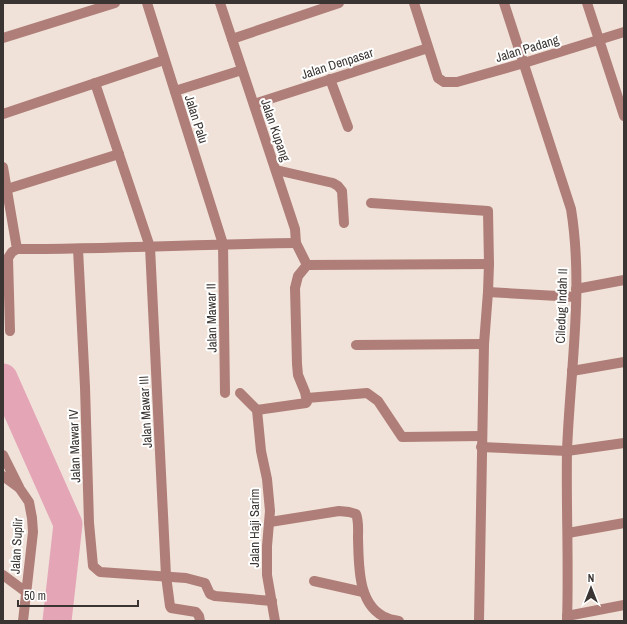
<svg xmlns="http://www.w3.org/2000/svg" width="627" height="624" viewBox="0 0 627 624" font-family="'Archivo Narrow',sans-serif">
  <rect width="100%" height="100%" fill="#f0e2d9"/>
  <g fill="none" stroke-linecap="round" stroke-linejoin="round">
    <polyline stroke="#e4a6b7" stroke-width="29" points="3,378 68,524 57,621"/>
    <g stroke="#af7e78" stroke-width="10">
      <polyline points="147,3 223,244 225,393"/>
      <polyline points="220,3 295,229 296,243 307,265"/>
      <polyline points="414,3 438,78 444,82 457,82 524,63 624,32"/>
      <path d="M 504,3 L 571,209 C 584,289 570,371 567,451 C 566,508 569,564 567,621"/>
      <polyline points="587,3 624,116"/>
      <polyline points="3,38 115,3"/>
      <polyline points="232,39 339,3"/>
      <polyline points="330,79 348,127"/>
      <polyline points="95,83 150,247 166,576 170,606 171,608 196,612 199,616 200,621"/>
      <polyline points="175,91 242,70"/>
      <polyline points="254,104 428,48"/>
      <polyline points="3,114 164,60"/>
      <polyline points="3,167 17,249 12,252 8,258 10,331"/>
      <polyline points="276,170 333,183 338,186 342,191 344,223"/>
      <polyline points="7,189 119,154"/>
      <polyline points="371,203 488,211 489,264 488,292 484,344 479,621"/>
      <path d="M 17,249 C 110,249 203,244 296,243"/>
      <polyline points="78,249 85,387 89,523 93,566 100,572 186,578 205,583 210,594 215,596 272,601"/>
      <polyline points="307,265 489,264"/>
      <polyline points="576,289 624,280"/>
      <polyline points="488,292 576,297"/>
      <polyline points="356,345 484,344"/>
      <polyline points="572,371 624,362"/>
      <polyline points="240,393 257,410 261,451 267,479 270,511 267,546 267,575 275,621"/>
      <polyline points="307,398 367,393 378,401 402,437 481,436"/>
      <polyline points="257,410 306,403 307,402 305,392 298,375 297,364 295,288 298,276 307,265"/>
      <polyline points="481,447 567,451 624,443"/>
      <polyline points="3,455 20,489 29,502 32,518 33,532 23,621"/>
      <polyline points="3,476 18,487"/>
      <path d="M 270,522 L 339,511 L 349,512 L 356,514 C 359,521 358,530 358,538 C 359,565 357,606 387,618 C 391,620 395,620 399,621"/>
      <polyline points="568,533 624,523"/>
      <polyline points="3,575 26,592"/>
      <polyline points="314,581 363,592"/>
      <polyline points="567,616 624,605"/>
    </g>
  </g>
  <g text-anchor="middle" stroke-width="4" stroke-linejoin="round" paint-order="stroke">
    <g font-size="13" fill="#3a3532" stroke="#fff">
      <text transform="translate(527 48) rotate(-17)" y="5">Jalan Padang</text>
      <text transform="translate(337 63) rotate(-18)" y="5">Jalan Denpasar</text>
      <text transform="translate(197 119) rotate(72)" y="5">Jalan Palu</text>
      <text transform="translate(276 130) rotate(71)" y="5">Jalan Kupang</text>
      <text transform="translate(561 306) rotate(-88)" y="5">Ciledug Indah II</text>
      <text transform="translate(211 318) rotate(-91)" y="5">Jalan Mawar II</text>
      <text transform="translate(145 412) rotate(-93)" y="5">Jalan Mawar III</text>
      <text transform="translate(74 446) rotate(-92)" y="5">Jalan Mawar IV</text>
      <text transform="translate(254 528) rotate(-90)" y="5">Jalan Haji Sarim</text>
      <text transform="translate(16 546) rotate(-87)" y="5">Jalan Suplir</text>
    </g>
  </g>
  <rect width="627" height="624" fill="none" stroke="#3a3532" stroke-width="8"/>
  <g transform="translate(591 588)" stroke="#ffffff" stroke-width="3" paint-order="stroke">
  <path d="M0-3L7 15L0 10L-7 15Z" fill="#3a3532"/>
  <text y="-6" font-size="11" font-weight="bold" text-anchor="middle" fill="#3a3532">N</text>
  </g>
  <path d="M18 600v6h120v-6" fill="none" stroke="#3a3532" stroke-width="2"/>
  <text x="24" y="600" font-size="12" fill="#3a3532" stroke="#ffffff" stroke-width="3" paint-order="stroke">50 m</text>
</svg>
